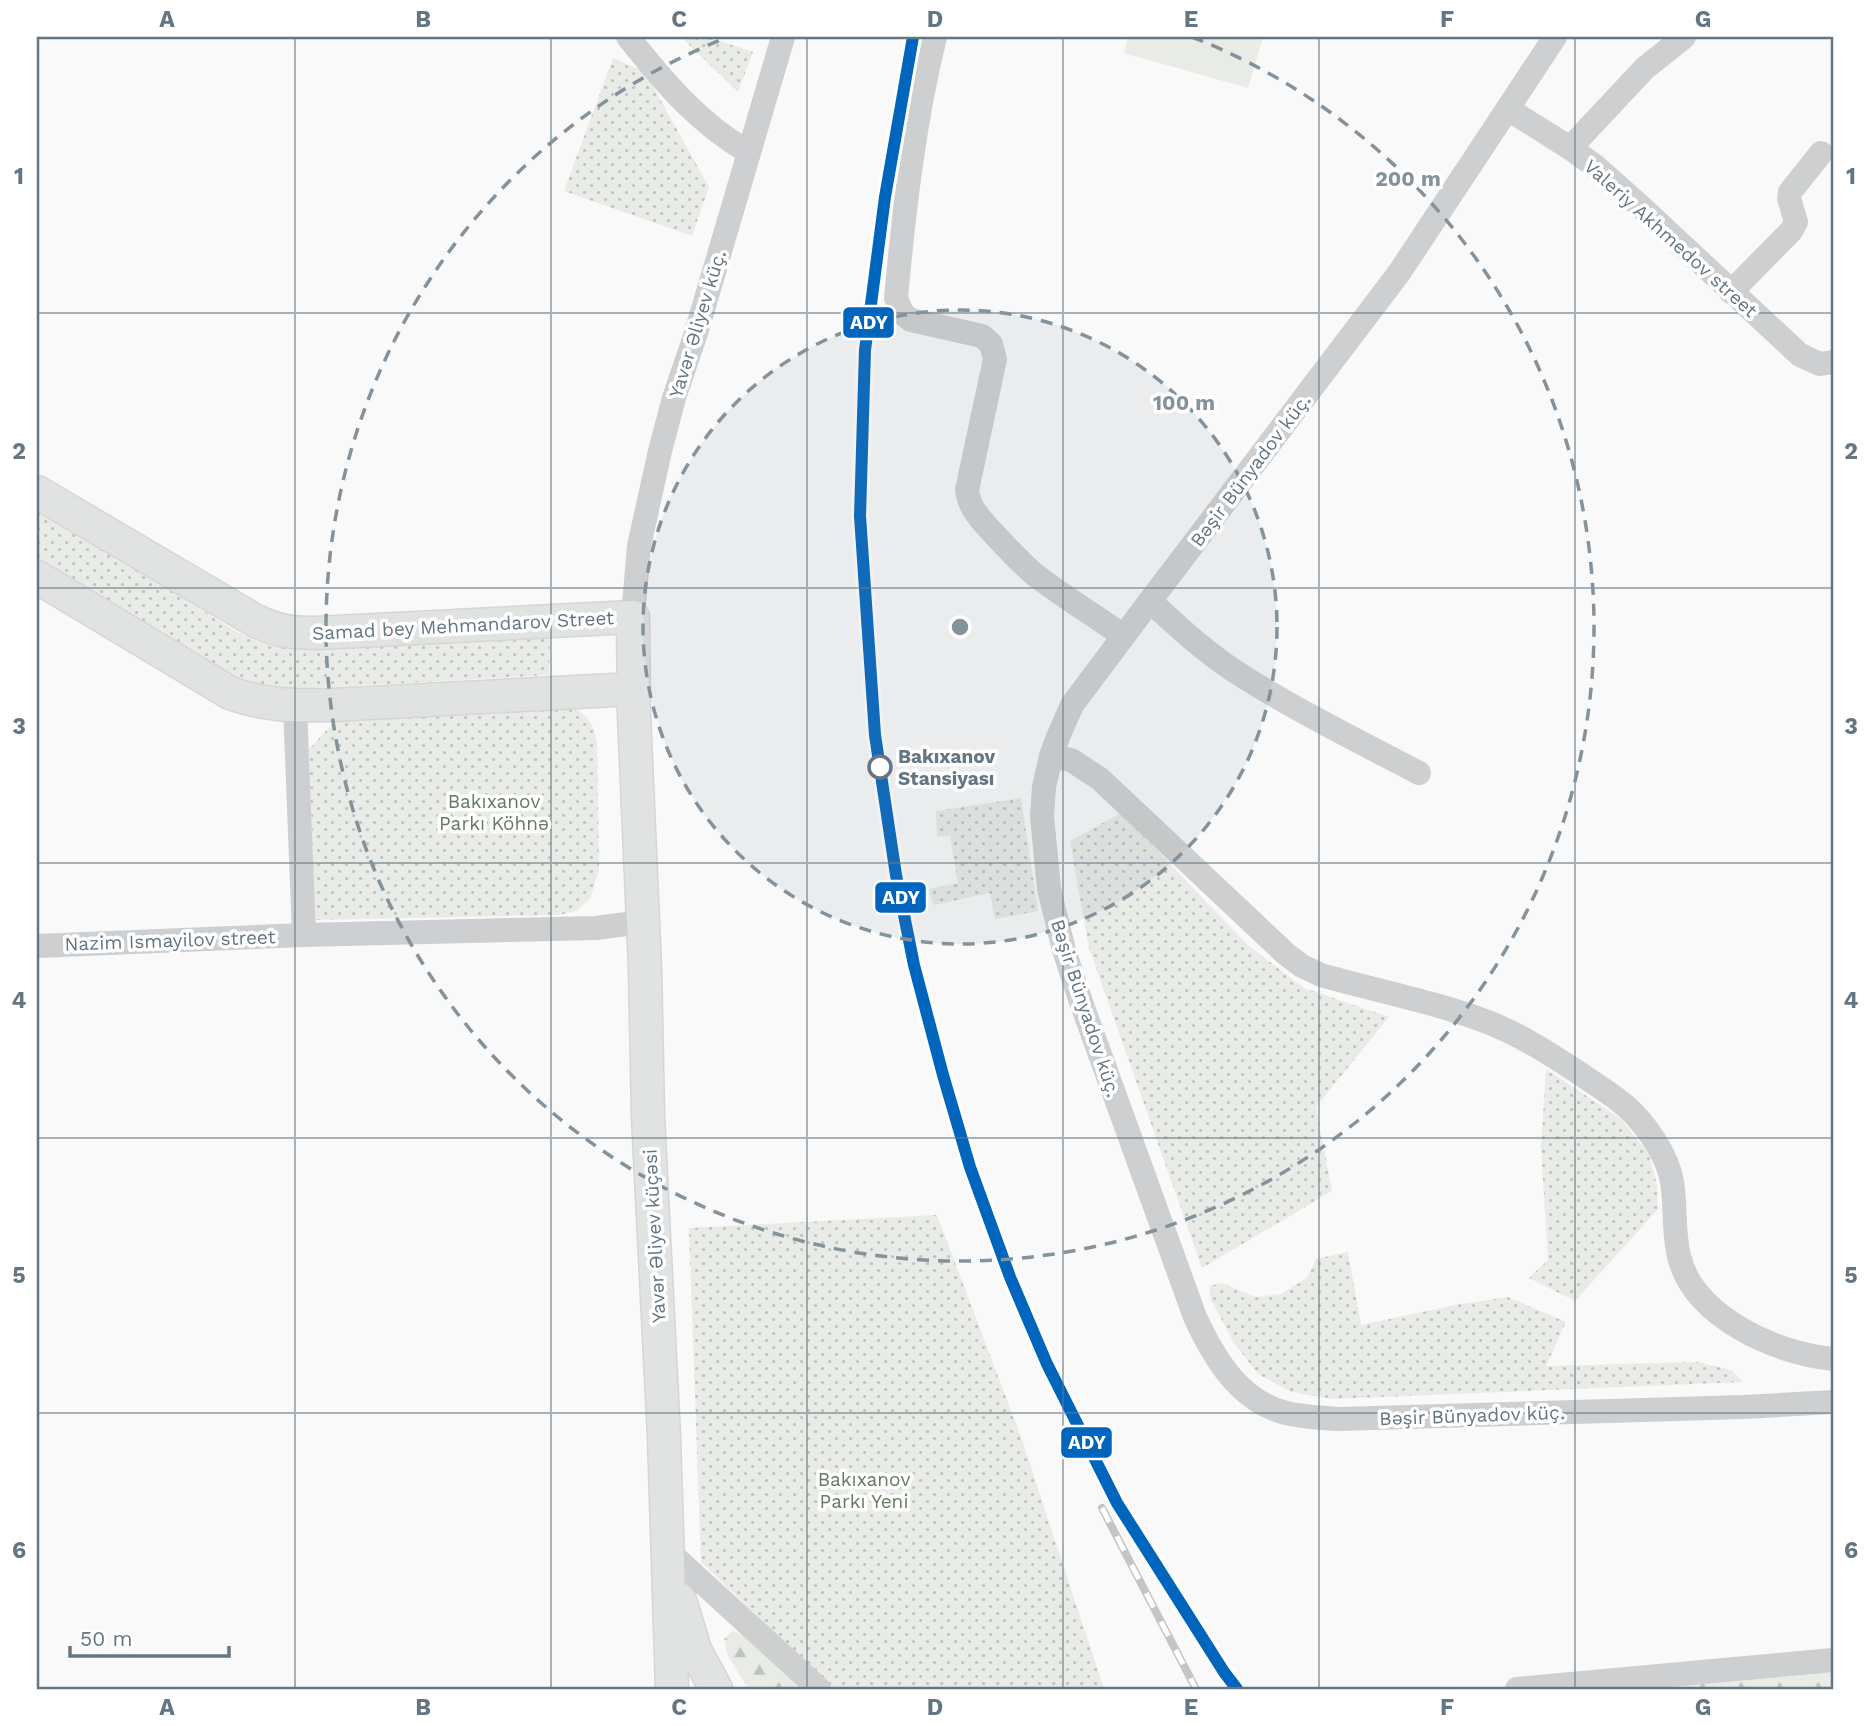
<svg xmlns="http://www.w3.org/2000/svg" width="1870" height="1726" viewBox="0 0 1870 1726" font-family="'Work Sans',sans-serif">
  <defs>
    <pattern id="grass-dots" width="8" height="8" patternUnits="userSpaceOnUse" patternTransform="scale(1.75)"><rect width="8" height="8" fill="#e8ebe6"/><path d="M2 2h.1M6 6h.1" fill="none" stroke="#c0c3c0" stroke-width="1.8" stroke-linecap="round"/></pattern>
    <pattern id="forest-firs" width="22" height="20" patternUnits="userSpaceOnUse" patternTransform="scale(1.75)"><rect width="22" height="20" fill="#e8ebe6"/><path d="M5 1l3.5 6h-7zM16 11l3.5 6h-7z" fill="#c0c3c0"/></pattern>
  </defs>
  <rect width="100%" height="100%" fill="#f9f9f9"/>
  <g fill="url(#grass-dots)">
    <polygon points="681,37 708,37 753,52 738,92"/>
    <polygon points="613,58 645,72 709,187 692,236 564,191"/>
    <path d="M 37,507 L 242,635 C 261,644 278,647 299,649 L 550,637 L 549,675 L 298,689 C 269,688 250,685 223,673 L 37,563 Z"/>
    <path d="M 572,707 C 589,716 592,723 597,741 L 599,870 L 590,899 L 576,911 L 559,915 L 315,920 L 309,749 L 341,715 Z"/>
    <polygon points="1021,798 1038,911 995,919 990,893 933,905 929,889 958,883 950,835 937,837 936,811"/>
    <polygon points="1121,813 1249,946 1304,988 1389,1017 1316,1107 1332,1191 1202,1268 1089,948 1070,841"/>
    <polygon points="1546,1069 1621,1119 1649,1154 1657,1185 1658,1209 1575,1301 1529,1278 1548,1260 1541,1147"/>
    <polygon points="937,1215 1021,1437 1104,1689 833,1689 701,1562 689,1228"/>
    <polygon points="1348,1252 1361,1325 1455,1305 1508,1297 1566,1322 1546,1366 1697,1362 1731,1370 1744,1382 1333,1399 1291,1392 1258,1374 1234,1343 1211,1300 1209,1286 1222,1283 1256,1297 1281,1294 1307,1278 1316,1259"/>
  </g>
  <g fill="url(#forest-firs)">
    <polygon points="733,1631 747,1637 802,1689 748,1689 727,1654 724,1639"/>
    <polygon points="1826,1669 1833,1674 1833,1689 1626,1689"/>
  </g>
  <polygon fill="#e8ebe6" points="1128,37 1263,37 1248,88 1124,53"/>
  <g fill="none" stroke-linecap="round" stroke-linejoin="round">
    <g stroke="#d5d6d7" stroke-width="35">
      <g id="major">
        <path d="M 37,492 L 254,620 C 276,631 292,633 317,633 L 633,617 L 634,715 L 645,968 L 648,1116 L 664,1437 L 672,1689"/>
        <path d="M 37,577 L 230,693 C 266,706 295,706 332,705 L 633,689"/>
        <polyline points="680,1600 695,1650 716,1689"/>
      </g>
    </g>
    <g stroke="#cecfd0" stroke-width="24">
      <path d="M 628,37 C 664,82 697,122 748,152"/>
      <path d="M 935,37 C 914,123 904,210 896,298 L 902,313 L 911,320 L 982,336 L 991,344 L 995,359 L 967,490 C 969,509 983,522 995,535 C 1008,549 1020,562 1034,574 C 1062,596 1094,615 1123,636"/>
      <path d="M 1555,37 L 1399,273 L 1150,601 L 1072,705 L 1058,737 L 1051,756 L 1044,787 L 1042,816 L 1049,889 L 1064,950 L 1081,1002 L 1195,1317 C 1214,1358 1239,1401 1286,1413 C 1303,1417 1322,1418 1340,1419 L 1744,1407 L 1833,1402"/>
      <polyline points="1508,109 1570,148 1595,166 1639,205 1800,355 1820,364 1833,362"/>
      <polyline points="1570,148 1645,68 1684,37"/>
      <polyline points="1731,292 1791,231 1796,222 1789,198 1790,192 1821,153"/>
      <path d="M 1150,601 C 1177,626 1205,652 1236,672 C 1295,710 1358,741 1419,773"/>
      <polyline points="633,617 639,546 660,451 674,398 696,333 783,37"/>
      <polyline points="295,706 304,935"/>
      <path d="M 1051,756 L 1071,760 L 1100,779 L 1286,954 L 1302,966 L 1321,975 C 1377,991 1436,1002 1490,1023 C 1523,1036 1553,1056 1582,1075 C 1599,1087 1619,1098 1633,1113 C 1650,1131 1668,1157 1672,1182 C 1676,1206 1673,1232 1679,1256 C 1693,1317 1777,1354 1833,1359"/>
      <polyline points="37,946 304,935 596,928 642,922"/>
      <polyline points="667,1550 819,1689"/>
      <polyline points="1517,1689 1833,1660"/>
    </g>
    <use href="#major" stroke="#e1e2e2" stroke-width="32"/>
    <g stroke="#c3c5c6" stroke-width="8">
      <polyline id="rail" points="1102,1508 1196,1689"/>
    </g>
    <use href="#rail" stroke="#fff" stroke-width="5" stroke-dasharray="16" stroke-linecap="butt"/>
    <g stroke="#fff" stroke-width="18">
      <polyline id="rail-1" points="913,37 885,197 865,350 860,516 875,735 896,875 914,965 943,1075 970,1167 1010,1277 1047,1364 1117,1503 1224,1672 1237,1689"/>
    </g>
    <use href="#rail-1" stroke="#0065bd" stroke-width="12"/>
  </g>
  <path fill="none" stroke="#657683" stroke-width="2" stroke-opacity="0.55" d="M 295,37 L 295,1689M 551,37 L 551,1689M 807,37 L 807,1689M 1063,37 L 1063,1689M 1319,37 L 1319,1689M 1575,37 L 1575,1689M 37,313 L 1833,313M 37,588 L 1833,588M 37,863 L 1833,863M 37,1138 L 1833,1138M 37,1413 L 1833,1413"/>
  <circle cx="960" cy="627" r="317" fill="#84929c" fill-opacity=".12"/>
  <g fill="none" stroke="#84929c" stroke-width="3.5" stroke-dasharray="12 9">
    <circle cx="960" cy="627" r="317"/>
    <path d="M1192 37A634 634 0 1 1 728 37"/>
  </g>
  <circle fill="#fff" stroke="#657683" stroke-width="3.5" cx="880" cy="767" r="11"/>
  <g text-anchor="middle" stroke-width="7" stroke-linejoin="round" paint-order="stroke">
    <g font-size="19" fill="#657683" stroke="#fff">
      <text transform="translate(1671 238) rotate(42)" y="7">Valeriy Akhmedov street</text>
      <text transform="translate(697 324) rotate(-73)" y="7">Yavər Əliyev küç.</text>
      <text transform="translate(1250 470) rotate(-53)" y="7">Bəşir Bünyadov küç.</text>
      <text transform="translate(463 625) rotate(-3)" y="7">Samad bey Mehmandarov Street</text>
      <text transform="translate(170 940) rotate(-2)" y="7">Nazim Ismayilov street</text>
      <text transform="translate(1086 1008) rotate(72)" y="7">Bəşir Bünyadov küç.</text>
      <text transform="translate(654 1236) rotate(-93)" y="7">Yavər Əliyev küçəsi</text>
      <text transform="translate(1472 1415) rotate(-2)" y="7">Bəşir Bünyadov küç.</text>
    </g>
    <g font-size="19" font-weight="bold" fill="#657683" stroke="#fff" text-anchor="start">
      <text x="898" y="763">Bakıxanov<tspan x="898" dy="22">Stansiyası</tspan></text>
    </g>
    <g font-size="19" fill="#687a64" stroke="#fff">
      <text x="494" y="808">Bakıxanov<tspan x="494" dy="22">Parkı Köhnə</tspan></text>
      <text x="864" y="1486">Bakıxanov<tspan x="864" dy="22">Parkı Yeni</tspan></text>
    </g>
  </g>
  <circle cx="960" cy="627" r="10" fill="#84929c" stroke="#fff" stroke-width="3.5"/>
  <g font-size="21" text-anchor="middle" font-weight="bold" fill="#84929c" stroke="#fff" stroke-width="7" stroke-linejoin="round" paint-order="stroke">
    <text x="1408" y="186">200 m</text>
    <text x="1184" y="410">100 m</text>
  </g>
  <g stroke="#fff" stroke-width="2.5">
    <rect x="842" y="306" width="53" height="33" rx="7" fill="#0065bd"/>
    <rect x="874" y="881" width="53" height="33" rx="7" fill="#0065bd"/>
    <rect x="1060" y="1426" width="53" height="33" rx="7" fill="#0065bd"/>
  </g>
  <g font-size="19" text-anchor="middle" font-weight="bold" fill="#fff">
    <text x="869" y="329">ADY</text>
    <text x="901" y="904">ADY</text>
    <text x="1087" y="1449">ADY</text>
  </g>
  <rect width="1870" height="1726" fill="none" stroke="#ffffff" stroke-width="77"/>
  <path d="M70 1646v10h159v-10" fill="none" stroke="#657683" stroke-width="3.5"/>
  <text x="80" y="1646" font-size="21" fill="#657683" stroke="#ffffff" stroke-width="5" paint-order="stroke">50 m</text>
  <rect x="38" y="38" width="1794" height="1650" fill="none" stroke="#657683" stroke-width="2.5"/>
  <g font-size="23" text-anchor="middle" font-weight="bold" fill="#657683">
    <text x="167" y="27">A</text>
    <text x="423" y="27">B</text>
    <text x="679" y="27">C</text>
    <text x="935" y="27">D</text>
    <text x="1191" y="27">E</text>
    <text x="1447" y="27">F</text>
    <text x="1703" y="27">G</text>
    <text x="19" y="184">1</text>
    <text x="1851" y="184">1</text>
    <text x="19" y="459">2</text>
    <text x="1851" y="459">2</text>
    <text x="19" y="734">3</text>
    <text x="1851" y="734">3</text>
    <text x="19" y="1008">4</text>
    <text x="1851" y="1008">4</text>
    <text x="19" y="1283">5</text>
    <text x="1851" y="1283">5</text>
    <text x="19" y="1558">6</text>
    <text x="1851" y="1558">6</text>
    <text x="167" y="1715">A</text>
    <text x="423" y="1715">B</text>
    <text x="679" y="1715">C</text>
    <text x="935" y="1715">D</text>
    <text x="1191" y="1715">E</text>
    <text x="1447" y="1715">F</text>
    <text x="1703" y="1715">G</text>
  </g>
</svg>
